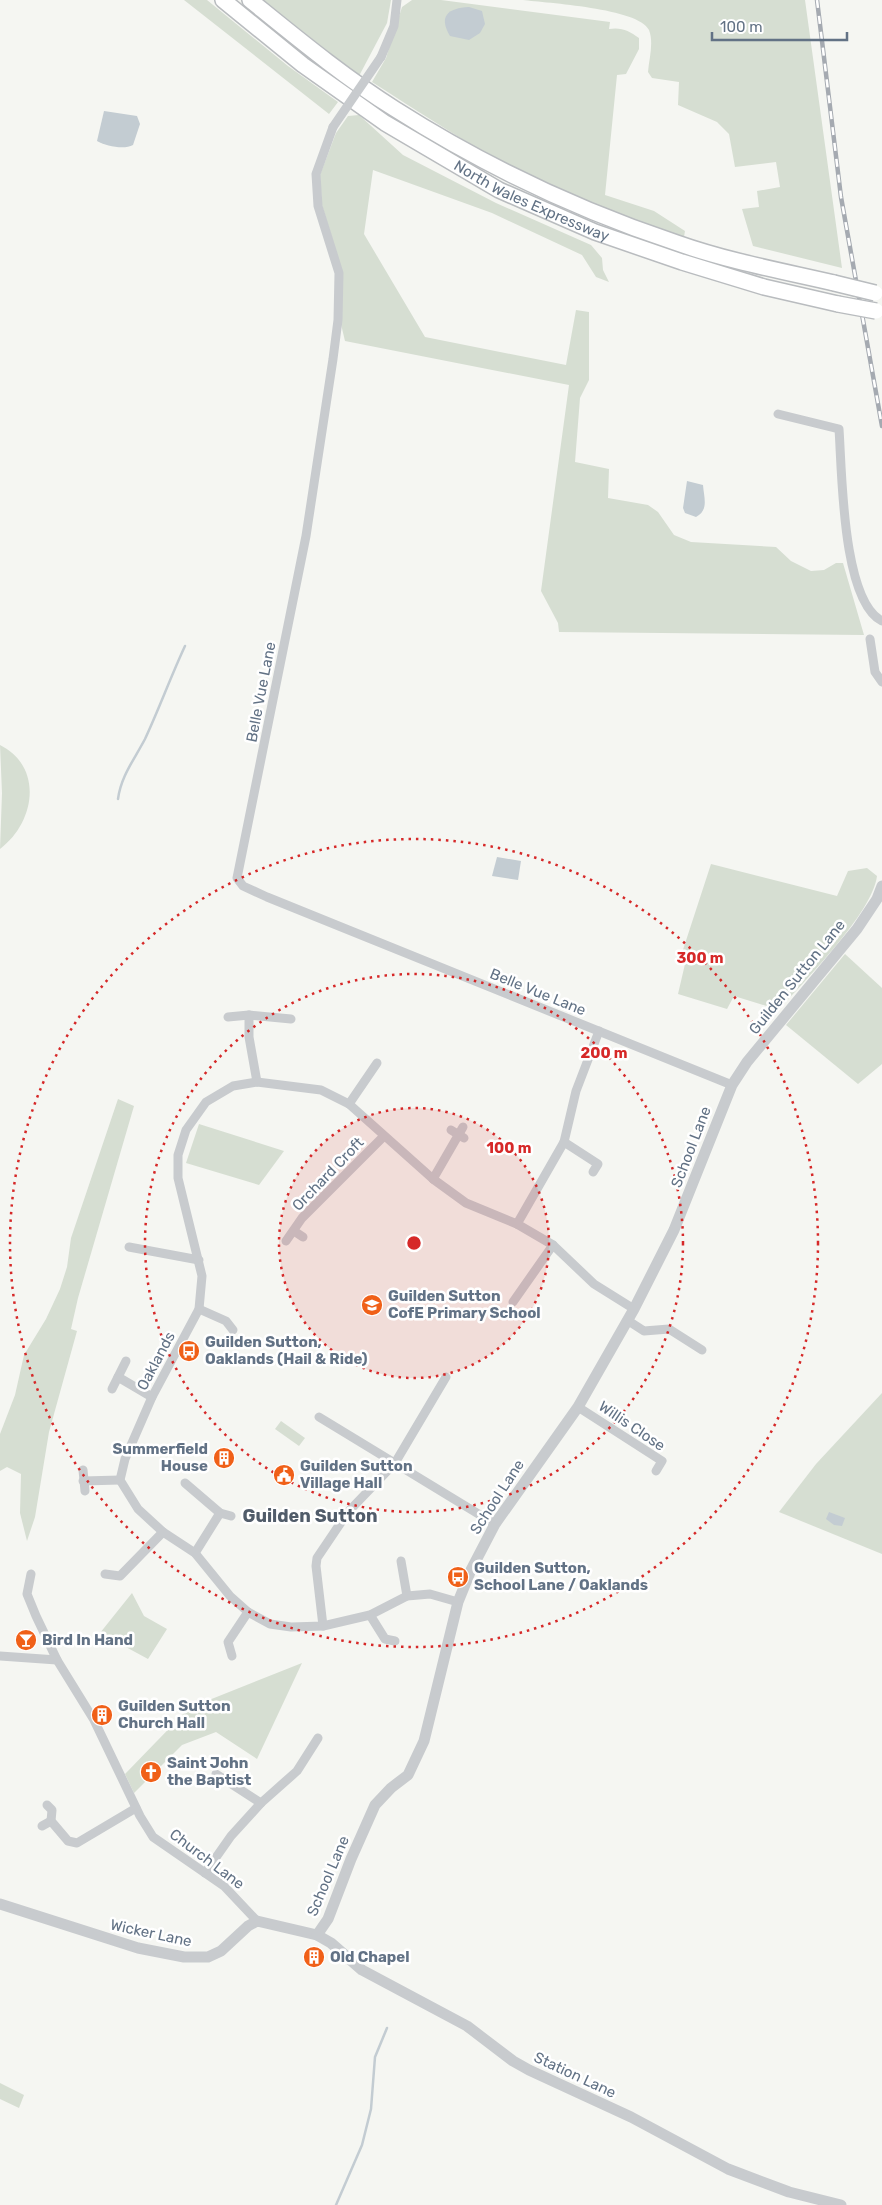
<svg xmlns="http://www.w3.org/2000/svg" width="882" height="2205" viewBox="0 0 882 2205" font-family="Rubik,sans-serif">
  <rect width="100%" height="100%" fill="#f5f6f2"/>
  <g fill="#d6ded2">
    <polygon points="184,0 207,0 288,66 338,102 329,114"/>
    <polygon points="263,0 391,0 387,23 359,76"/>
    <path d="M 412,0 L 441,0 L 610,22 L 609,29 C 622,27 629,31 639,38 L 639,49 L 626,74 L 617,75 L 605,195 L 654,211 L 685,231 L 684,237 C 637,221 591,203 546,183 C 485,156 428,118 372,82 L 386,58 L 402,7 Z"/>
    <path d="M 523,0 L 805,0 L 842,268 L 753,246 L 742,209 L 759,207 L 757,191 L 780,187 L 776,162 L 735,167 L 729,134 L 717,122 L 678,105 L 679,82 L 652,78 L 648,72 C 649,59 654,43 649,30 C 639,8 546,3 523,0 Z"/>
    <polygon points="359,115 403,155 496,203 591,245 602,258 603,270 609,282 596,277 582,255 492,213 373,170 364,234 425,337 566,365 576,310 589,312 589,380 580,398 575,462 609,469 608,498 648,505 658,512 674,535 691,542 776,547 791,561 811,571 824,570 836,563 843,563 864,635 559,632 558,623 541,591 569,385 345,341 340,320 342,271 322,205 320,175 336,133 348,116"/>
    <path d="M 0,745 C 44,767 35,823 0,849 L 2,793 Z"/>
    <path d="M 711,864 L 837,896 L 848,871 L 867,868 L 877,876 C 872,914 804,981 777,1012 L 770,1007 L 734,996 L 727,1009 L 678,994 L 685,964 L 679,962 Z"/>
    <polygon points="845,954 882,988 882,1064 858,1084 786,1025"/>
    <polygon points="118,1099 134,1106 78,1298 71,1329 77,1331 49,1432 35,1517 27,1541 20,1513 21,1474 7,1467 0,1471 0,1434 15,1395 24,1355 46,1319 60,1289 67,1267 71,1238"/>
    <polygon points="199,1124 284,1151 259,1185 186,1163"/>
    <polygon points="882,1393 882,1554 779,1512 816,1464"/>
    <polygon points="281,1421 305,1438 299,1446 275,1429"/>
    <polygon points="132,1593 144,1616 167,1629 148,1659 100,1633"/>
    <polygon points="302,1663 257,1759 216,1732 182,1745 134,1793 125,1774 189,1708"/>
    <polygon points="0,2083 24,2095 19,2108 0,2099"/>
  </g>
  <g fill="#c3ccd2">
    <path d="M 469,7 L 482,11 L 485,24 L 480,33 L 469,40 L 450,36 C 438,16 448,8 469,7 Z"/>
    <path d="M 104,111 L 137,116 L 140,124 L 133,145 C 124,150 106,146 97,141 Z"/>
    <path d="M 687,481 L 703,485 C 704,498 709,510 696,517 L 685,513 L 683,508 Z"/>
    <polygon points="497,857 521,861 518,880 492,876"/>
    <polygon points="829,1512 845,1518 842,1526 834,1525 826,1519"/>
  </g>
  <g fill="none" stroke-linecap="round" stroke-linejoin="round">
    <g stroke="#c3ccd2" stroke-width="2.5">
      <path d="M 118,799 C 121,776 134,760 145,739 C 159,709 171,676 185,646"/>
      <polyline points="336,2205 362,2145 371,2109 375,2057 387,2028"/>
    </g>
    <g stroke="#b9bcbf" stroke-width="18">
      <g id="trunk">
        <path id="s1" d="M 223,0 L 303,65 L 385,123 L 499,190 L 595,232 L 682,262 L 764,287 L 838,304"/>
        <path d="M 250,0 C 297,38 344,77 395,109 C 483,165 578,210 677,243 C 728,261 782,271 834,283"/>
      </g>
    </g>
    <g stroke="#c8cbce" stroke-width="9">
      <polyline points="381,57 394,26 397,0"/>
      <polyline points="333,127 316,174 318,206 339,273 338,320 333,359 306,536 237,878 243,886 267,897 732,1085"/>
      <path d="M 778,414 L 839,429 C 842,471 842,601 882,621"/>
      <polyline points="870,639 875,672 882,682"/>
      <polyline points="249,1015 291,1019"/>
      <polyline points="228,1017 249,1015 249,1037 257,1082"/>
      <polyline points="349,1104 377,1063"/>
      <polyline points="451,1130 464,1138"/>
      <polyline points="564,1142 576,1091 599,1031"/>
      <polyline points="433,1179 463,1127"/>
      <polyline points="517,1224 564,1142 598,1164 593,1172"/>
      <polyline points="294,1231 303,1237"/>
      <polyline points="286,1241 302,1218 383,1137"/>
      <polyline points="129,1247 199,1260"/>
      <polyline points="513,1302 553,1245"/>
      <polyline points="199,1309 226,1321 233,1330"/>
      <polyline points="627,1320 644,1331 669,1329 702,1350"/>
      <polyline points="118,1377 152,1397"/>
      <polyline points="112,1389 126,1361"/>
      <polyline points="578,1407 662,1461 656,1471"/>
      <polyline points="319,1417 495,1524"/>
      <polyline points="83,1470 85,1491"/>
      <polyline points="83,1481 120,1480"/>
      <polyline points="185,1483 220,1513"/>
      <polyline points="195,1553 220,1513 231,1516"/>
      <polyline points="401,1561 407,1596"/>
      <polyline points="31,1574 27,1594 36,1616 57,1660 94,1720 140,1816 153,1837 224,1886 257,1921"/>
      <polyline points="105,1574 120,1576 163,1532"/>
      <polyline points="458,1602 430,1594 407,1596 370,1615 323,1626 291,1627 270,1624 248,1612 230,1596 195,1553 163,1532 138,1509 120,1480 125,1459 152,1397 199,1309 202,1276 178,1178 178,1155 186,1130 206,1102 233,1086 257,1082 321,1090 349,1104 433,1179 466,1203 517,1224 553,1245 594,1284 634,1309"/>
      <polyline points="370,1615 385,1639 395,1641"/>
      <polyline points="323,1626 316,1566 317,1558 348,1512 395,1463 446,1377"/>
      <polyline points="0,1656 57,1660"/>
      <polyline points="232,1656 228,1642 248,1612"/>
      <polyline points="216,1774 261,1803"/>
      <polyline points="47,1805 52,1810 51,1821 68,1841 77,1843 136,1808"/>
      <polyline points="42,1826 51,1821"/>
      <polyline points="205,1873 231,1836 261,1803 297,1771 318,1738"/>
    </g>
    <g stroke="#c8cbce" stroke-width="11">
      <polyline points="0,1904 138,1948 184,1957 208,1957 221,1951 248,1926 257,1921 317,1935 331,1943 362,1970 467,2026 513,2061 529,2070 631,2117 728,2169 789,2192 841,2205"/>
      <polyline points="317,1935 328,1919 351,1859 375,1805 391,1788 408,1775 424,1741 458,1602 471,1570 495,1524 578,1407 634,1309 674,1230 732,1085 747,1062 857,929 877,899 882,886"/>
    </g>
    <use href="#trunk" stroke="#fff" stroke-width="15"/>
    <g stroke="#a5aab1" stroke-width="4.5">
      <polyline id="rail" points="817,0 841,197 882,426"/>
    </g>
    <use href="#rail" stroke="#fff" stroke-width="2.5" stroke-dasharray="8" stroke-linecap="butt"/>
    <g stroke="#b9bcbf" stroke-width="18" stroke-linecap="butt">
      <g id="trunk-bridge">
        <polyline points="834,283 875,293"/>
        <polyline points="838,304 876,311"/>
      </g>
    </g>
    <polyline stroke="#c8cbce" stroke-width="9" points="333,127 381,57"/>
    <use href="#trunk-bridge" stroke="#fff" stroke-width="15"/>
  </g>
  <circle cx="414" cy="1243" r="135" fill="#d62828" fill-opacity=".12"/>
  <g fill="none" stroke="#d62828" stroke-width="2.5" stroke-dasharray="2.5 5">
    <circle cx="414" cy="1243" r="135"/>
    <circle cx="414" cy="1243" r="269"/>
    <circle cx="414" cy="1243" r="404"/>
  </g>
  <defs>
    <g id="school-disc" transform="scale(1.125)"><circle r="9.5" fill="#f06018" stroke="#fff"/><path d="M0-5L7-2L0 1L-7-2ZM-4 1L0 2.5L4 1V4Q0 6-4 4Z" fill="#fff"/></g>
    <g id="bus-disc" transform="scale(1.125)"><circle r="9.5" fill="#f06018" stroke="#fff"/><path d="M-5-6H5V4H4V6H2V4H-2V6H-4V4H-5ZM-3.5-4V0h7V-4ZM-3.5 1.2v1.5H-2V1.2ZM2 1.2v1.5H3.5V1.2Z" fill="#fff"/></g>
    <g id="building-disc" transform="scale(1.125)"><circle r="9.5" fill="#f06018" stroke="#fff"/><path d="M-4-6H4V6H1V3H-1V6H-4ZM-2.5-4.3h1.7v1.8h-1.7ZM.8-4.3h1.7v1.8H.8ZM-2.5-1h1.7V.8h-1.7ZM.8-1h1.7V.8H.8Z" fill="#fff"/></g>
    <g id="civic-disc" transform="scale(1.125)"><circle r="9.5" fill="#f06018" stroke="#fff"/><path d="M-.6-6.5H3V-4.5H.6V-3L4-1V1h2V6H-6V1h2V-1L-.6-3ZM-1.2 2.5V6h2.4V2.5Z" fill="#fff"/></g>
    <g id="bar-disc" transform="scale(1.125)"><circle r="9.5" fill="#f06018" stroke="#fff"/><path d="M-6-5H6L.8 .8V4.5H3.5V6h-7V4.5H-.8V.8Z" fill="#fff"/></g>
    <g id="church-disc" transform="scale(1.125)"><circle r="9.5" fill="#f06018" stroke="#fff"/><path d="M-1.2-6h2.4v3.5h3.3v2.4h-3.3V6h-2.4V-.1h-3.3v-2.4h3.3Z" fill="#fff"/></g>
  </defs>
  <g fill-rule="evenodd">
    <use href="#school-disc" x="372" y="1305"/>
    <use href="#bus-disc" x="189" y="1351"/>
    <use href="#building-disc" x="224" y="1458"/>
    <use href="#civic-disc" x="284" y="1475"/>
    <use href="#bus-disc" x="458" y="1577"/>
    <use href="#bar-disc" x="26" y="1640"/>
    <use href="#building-disc" x="102" y="1715"/>
    <use href="#church-disc" x="151" y="1772"/>
    <use href="#building-disc" x="314" y="1957"/>
  </g>
  <g text-anchor="middle" stroke-width="5" stroke-linejoin="round" paint-order="stroke">
    <g font-size="15" fill="#627285" stroke="#fff">
      <text dy="5" stroke="none"><textPath href="#s1" startOffset="370">North Wales Expressway</textPath></text>
      <text transform="translate(261 692) rotate(-79)" y="5">Belle Vue Lane</text>
      <text transform="translate(797 977) rotate(-51)" y="5">Guilden Sutton Lane</text>
      <text transform="translate(538 992) rotate(22)" y="5">Belle Vue Lane</text>
      <text transform="translate(691 1147) rotate(-69)" y="5">School Lane</text>
      <text transform="translate(328 1174) rotate(-46)" y="5">Orchard Croft</text>
      <text transform="translate(156 1361) rotate(-62)" y="5">Oaklands</text>
      <text transform="translate(632 1426) rotate(34)" y="5">Willis Close</text>
      <text transform="translate(497 1497) rotate(-57)" y="5">School Lane</text>
      <text transform="translate(207 1859) rotate(37)" y="5">Church Lane</text>
      <text transform="translate(328 1876) rotate(-67)" y="5">School Lane</text>
      <text transform="translate(151 1933) rotate(12)" y="5">Wicker Lane</text>
      <text transform="translate(575 2075) rotate(25)" y="5">Station Lane</text>
    </g>
    <g font-size="15" font-weight="bold" fill="#627285" stroke="#fff" text-anchor="start">
      <text x="388" y="1301">Guilden Sutton<tspan x="388" dy="17">CofE Primary School</tspan></text>
      <text x="205" y="1347">Guilden Sutton,<tspan x="205" dy="17">Oaklands (Hail &amp; Ride)</tspan></text>
      <text x="208" y="1454" text-anchor="end">Summerfield<tspan x="208" dy="17">House</tspan></text>
      <text x="300" y="1471">Guilden Sutton<tspan x="300" dy="17">Village Hall</tspan></text>
      <text x="474" y="1573">Guilden Sutton,<tspan x="474" dy="17">School Lane / Oaklands</tspan></text>
      <text x="42" y="1645">Bird In Hand</text>
      <text x="118" y="1711">Guilden Sutton<tspan x="118" dy="17">Church Hall</tspan></text>
      <text x="167" y="1768">Saint John<tspan x="167" dy="17">the Baptist</tspan></text>
      <text x="330" y="1962">Old Chapel</text>
    </g>
    <g font-size="18" font-weight="bold" fill="#515c6a" stroke="#fff">
      <text x="310" y="1522">Guilden Sutton</text>
    </g>
  </g>
  <circle cx="414" cy="1243" r="8" fill="#d62828" stroke="#fff" stroke-width="2.5"/>
  <g font-size="15" text-anchor="middle" font-weight="bold" fill="#d62828" stroke="#fff" stroke-width="5" stroke-linejoin="round" paint-order="stroke">
    <text x="700" y="963">300 m</text>
    <text x="604" y="1058">200 m</text>
    <text x="509" y="1153">100 m</text>
  </g>
  <path d="M712 32v8h135v-8" fill="none" stroke="#627285" stroke-width="2.5"/>
  <text x="720" y="32" font-size="15" fill="#627285" stroke="#ffffff" stroke-width="4" paint-order="stroke">100 m</text>
</svg>
